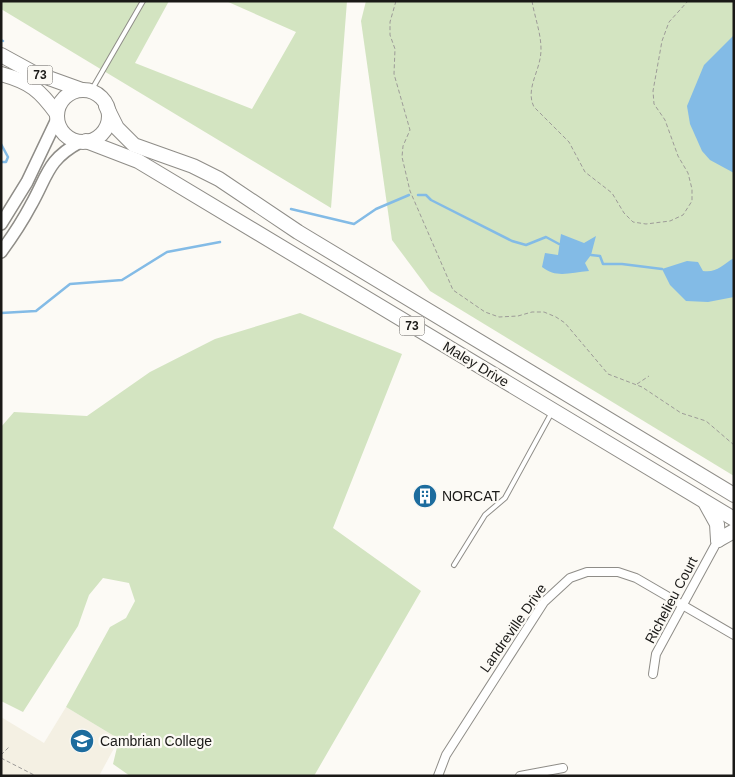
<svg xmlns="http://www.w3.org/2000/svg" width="735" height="777" viewBox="0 0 735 777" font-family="Helvetica,sans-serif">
  <rect width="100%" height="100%" fill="#fcfaf5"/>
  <polygon fill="#f4f0e3" points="66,707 119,739 99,776 1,776 1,717 44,743"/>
  <g fill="#d3e4c1">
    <polygon points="1,1 169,1 135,63 252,109 296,32 226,1 347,1 331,208 1,9"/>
    <polygon points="366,1 734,1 734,476 430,291 392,240 361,21"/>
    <polygon points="300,313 402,354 333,528 421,591 314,776 130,776 113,764 119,739 66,707 110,627 126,618 135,601 129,583 103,578 89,595 78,626 23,712 1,701 1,427 14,412 87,416 150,372 215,339"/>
  </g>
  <g fill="#83bbe6">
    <polygon points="734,35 734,173 710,160 702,151 690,124 687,106 704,65"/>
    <path d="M 561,234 L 584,243 L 596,236 L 591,255 L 585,263 L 589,271 C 571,272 557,279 542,267 L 545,253 L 558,255 Z"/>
    <path d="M 734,258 L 734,297 L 708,302 L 686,301 L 670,285 L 662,269 L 687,261 L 698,262 L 703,271 C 717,273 722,265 734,258 Z"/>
  </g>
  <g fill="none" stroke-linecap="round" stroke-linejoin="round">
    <g stroke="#83bbe6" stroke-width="2.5">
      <polyline points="1,40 3,41"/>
      <polyline points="1,144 8,157 6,162 1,162"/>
      <polyline points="418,195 426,195 431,200 512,241 526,245 546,237 559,244"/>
      <polyline points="291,209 354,224 376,209 409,195"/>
      <polyline points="591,255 600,256 603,264 622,264 662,269"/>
      <polyline points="1,313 36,311 70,284 122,280 167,252 220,242"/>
    </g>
    <g stroke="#8f8d88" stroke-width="6">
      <g id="service">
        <polyline points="91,91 143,1"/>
        <polyline points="454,565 485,515 505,498 552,412"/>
      </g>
    </g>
    <g stroke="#8f8d88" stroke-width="10">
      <g id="minor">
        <polyline points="653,674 656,654 718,540"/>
        <polyline points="438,776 446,755 544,602 570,578 587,572 618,572 636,578 734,635"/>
        <polyline points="520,776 563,768"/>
      </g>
    </g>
    <g stroke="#8f8d88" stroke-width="14">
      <g id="secondary">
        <polyline points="1,224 27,182 57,119"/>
        <path d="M 1,252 C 12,237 22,222 31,205 C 48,175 47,160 80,142"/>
      </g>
    </g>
    <g stroke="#8f8d88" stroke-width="16">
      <g id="trunk">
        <polyline points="1,55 32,72 82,90"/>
        <path d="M 1,74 C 30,82 40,90 57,114"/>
        <circle cx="83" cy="116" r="26"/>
        <polyline points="106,106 117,128 134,145 193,166 219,179 298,232 734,495"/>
        <polyline points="86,141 138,161 734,519"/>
        <polyline points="706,504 717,524 718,540"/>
        <polyline points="718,540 734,531"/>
      </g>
    </g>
    <g stroke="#9d9b98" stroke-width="1" stroke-dasharray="4 2.5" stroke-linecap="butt">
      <polyline points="396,1 390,22 390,35 395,49 394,74 410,130 403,146 402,157 410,191 453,290 485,312 499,317 518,316 532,312 544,312 556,317 565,323 608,374 642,387 681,413 706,421 734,445"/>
      <path d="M 532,1 C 535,20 544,40 540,59 C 537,75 526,91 534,107 L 569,142 L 585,172 L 612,193 L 624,213 L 633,222 L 646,224 L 670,221 L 683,215 L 692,201 L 692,189 L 688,173 L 678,156 L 665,120 L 654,104 L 653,91 L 662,41 L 669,22 L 688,1"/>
      <polyline points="637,384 649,376"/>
      <polyline points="1,755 10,746"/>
      <polyline points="1,758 36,776"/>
    </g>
    <use href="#service" stroke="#fff" stroke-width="4"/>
    <use href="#minor" stroke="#fff" stroke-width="8"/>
    <use href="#secondary" stroke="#fff" stroke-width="11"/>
    <use href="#trunk" stroke="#fff" stroke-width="14"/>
  </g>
  <defs>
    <g id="building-disc" transform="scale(1.25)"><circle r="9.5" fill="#1d6c9e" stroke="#fcfaf5"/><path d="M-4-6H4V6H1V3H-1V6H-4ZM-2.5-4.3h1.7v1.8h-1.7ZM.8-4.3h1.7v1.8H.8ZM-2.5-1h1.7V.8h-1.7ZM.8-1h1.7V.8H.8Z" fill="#fff"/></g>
    <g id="university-disc" transform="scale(1.25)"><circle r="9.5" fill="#1d6c9e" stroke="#fcfaf5"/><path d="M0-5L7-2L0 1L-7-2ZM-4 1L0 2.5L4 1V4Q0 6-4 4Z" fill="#fff"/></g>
  </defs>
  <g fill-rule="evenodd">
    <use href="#building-disc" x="425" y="496"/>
    <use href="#university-disc" x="82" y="741"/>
  </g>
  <g text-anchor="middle" stroke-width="4.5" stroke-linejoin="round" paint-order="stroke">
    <g fill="#fcfaf5" stroke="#5e5c5a" stroke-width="1">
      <rect x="27.5" y="65.5" width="25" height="19" rx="4"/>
      <rect x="399.5" y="316.5" width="25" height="19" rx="4"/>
    </g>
    <g font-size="12" font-weight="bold" fill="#1a1917">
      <text x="40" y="79">73</text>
      <text x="412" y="330">73</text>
    </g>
    <g font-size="14" fill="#1a1917" stroke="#fcfaf5">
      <text transform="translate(476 364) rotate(31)" y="5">Maley Drive</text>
      <text transform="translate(671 600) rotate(-62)" y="5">Richelieu Court</text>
      <text transform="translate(513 628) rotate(-55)" y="5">Landreville Drive</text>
    </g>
    <g font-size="14" fill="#1a1917" stroke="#fcfaf5" text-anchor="start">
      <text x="442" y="501">NORCAT</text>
      <text x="100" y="746">Cambrian College</text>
    </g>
  </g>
  <rect width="735" height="777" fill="none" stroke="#1a1917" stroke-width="5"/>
</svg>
